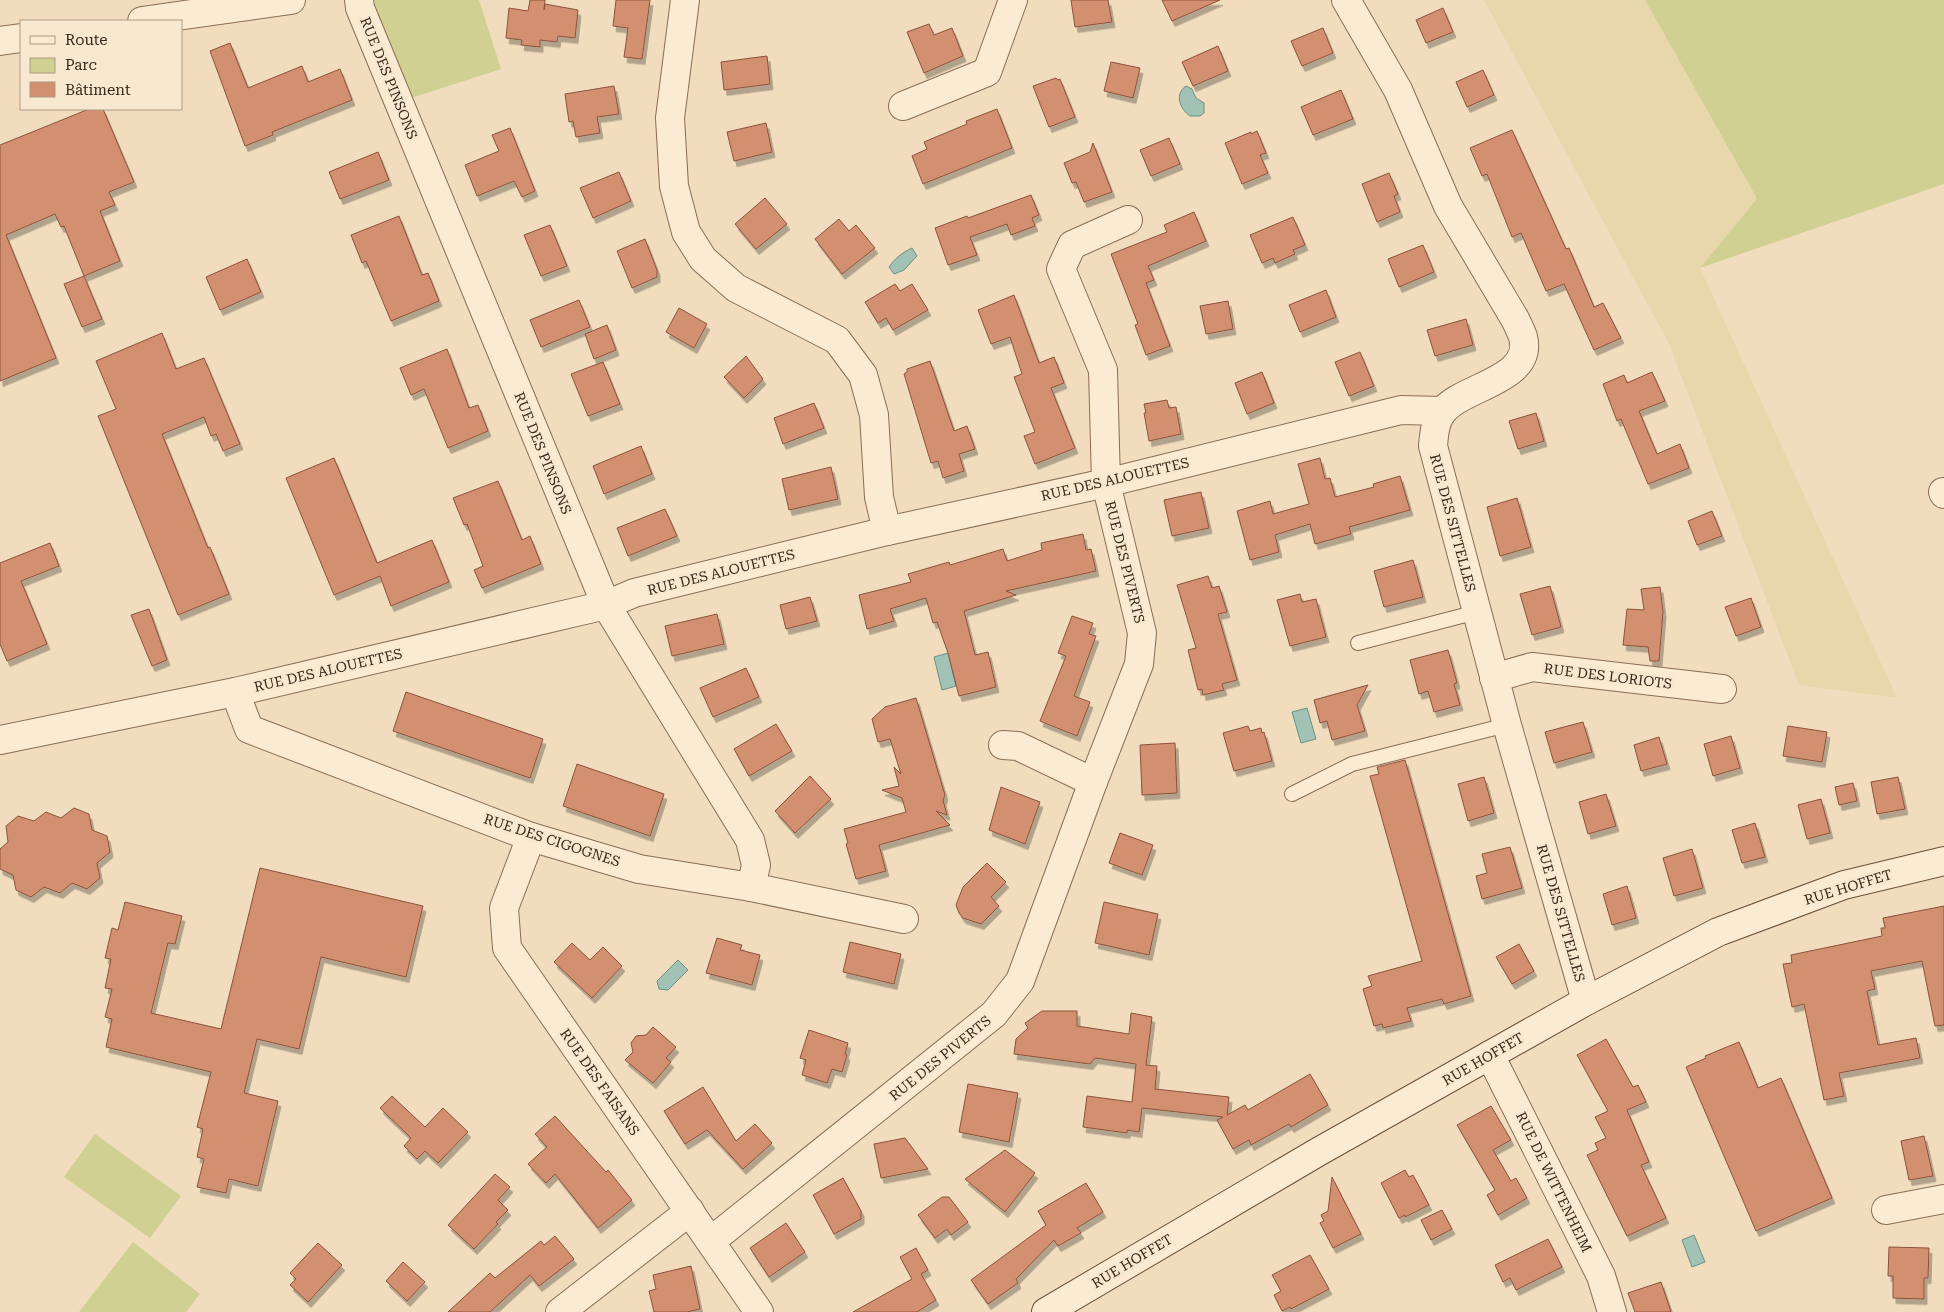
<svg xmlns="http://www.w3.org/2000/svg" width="1944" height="1312" viewBox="0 0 1944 1312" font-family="'Roboto Serif',serif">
  <defs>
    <filter id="shadow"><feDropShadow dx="3" dy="5.5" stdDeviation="0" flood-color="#0004"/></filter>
  </defs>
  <rect width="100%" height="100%" fill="#f1ddbe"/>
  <polygon fill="#e7d7ab" points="1484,0 1645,0 1757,200 1700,268 1897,698 1799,685 1669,344"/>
  <g fill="#cfd092">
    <polygon points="370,0 479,0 501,69 411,98"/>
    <polygon points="1645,0 1944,0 1944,184 1700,268 1757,199"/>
    <polygon points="95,1134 181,1196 150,1238 64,1177"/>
    <polygon points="133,1242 200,1294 186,1312 79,1312"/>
  </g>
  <g fill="#a2c2b6" stroke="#699183">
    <path d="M 1186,86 L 1192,89 L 1196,98 L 1204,103 L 1204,113 L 1200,116 L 1190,116 C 1180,109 1174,94 1186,86 Z"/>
    <path d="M 912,248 L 917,256 L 904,270 L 894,274 L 889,267 C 895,258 902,253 912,248 Z"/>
    <polygon points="948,653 956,686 942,690 934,657"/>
    <polygon points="1307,708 1316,739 1301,743 1292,712"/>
    <polygon points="678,960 688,970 668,990 659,989 657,981"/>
    <polygon points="1694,1235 1705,1262 1692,1267 1682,1240"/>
  </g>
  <g fill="#d29071" stroke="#8c523a" filter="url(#shadow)">
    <polygon points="530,0 545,0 544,10 545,4 578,10 575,38 558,36 557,42 540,40 540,47 521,45 522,40 506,38 509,8 528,11"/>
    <polygon points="616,0 650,0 642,59 624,57 628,28 613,26"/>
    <polygon points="1071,0 1108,0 1112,22 1075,27"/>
    <polygon points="1162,0 1220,0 1172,21"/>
    <polygon points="1443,8 1453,32 1426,43 1416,20"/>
    <polygon points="929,24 934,35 952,28 963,56 924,73 907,32"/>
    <polygon points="1323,28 1333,53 1302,66 1291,41"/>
    <polygon points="230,43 248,88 302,66 308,82 340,69 352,100 272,132 273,135 245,146 210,51"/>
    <polygon points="1218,46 1228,71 1193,86 1182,62"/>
    <polygon points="767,56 770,84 724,90 721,62"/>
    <polygon points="1111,62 1140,68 1133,98 1104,91"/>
    <polygon points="1483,70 1494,95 1467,107 1456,82"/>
    <polygon points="1056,78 1058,80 1060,79 1075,117 1049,127 1033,86"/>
    <polygon points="614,86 619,114 597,117 600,133 576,137 573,121 569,122 565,94"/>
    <polygon points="1341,90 1353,119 1313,135 1301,107"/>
    <polygon points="89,109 103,109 134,182 109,192 115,205 100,211 120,261 84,276 64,226 61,227 55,214 6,235 56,358 0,381 0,145"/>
    <polygon points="997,109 1012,148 923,184 912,156 927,149 924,142 967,124 966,121"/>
    <polygon points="766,123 772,152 734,161 727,132"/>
    <polygon points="510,128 535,191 522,197 514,181 477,196 465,165 499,151 492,135"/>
    <polygon points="1512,130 1566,249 1569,248 1594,307 1603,303 1621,338 1594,350 1564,284 1546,291 1521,233 1512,237 1487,174 1482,176 1470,148"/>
    <polygon points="1257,131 1266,153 1260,155 1268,173 1242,184 1225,143 1251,132 1251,134"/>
    <polygon points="1169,138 1180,164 1151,176 1140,150"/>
    <polygon points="1093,143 1112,192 1084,202 1076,182 1072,183 1064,163 1090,152"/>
    <polygon points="378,152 389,180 340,199 329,172"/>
    <polygon points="619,172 631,201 593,218 580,188"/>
    <polygon points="1389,173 1398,194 1394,196 1400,212 1377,222 1362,184"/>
    <polygon points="1031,195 1039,215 1032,218 1035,226 1011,235 1007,224 970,237 977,255 948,265 935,228 967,216 968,218"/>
    <polygon points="765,198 787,224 756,249 735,224"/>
    <polygon points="1194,212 1206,241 1148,266 1154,280 1146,283 1170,346 1146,355 1135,325 1138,324 1111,254 1167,232 1164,225"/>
    <polygon points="399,216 422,275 428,273 439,301 391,321 366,261 362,263 351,235"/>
    <polygon points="1293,217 1305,245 1293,250 1295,254 1275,263 1273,258 1262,263 1250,235"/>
    <polygon points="839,219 849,231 856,225 875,248 842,274 815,239"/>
    <polygon points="550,225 567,266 541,276 524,235"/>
    <polygon points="645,239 657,270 657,277 632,288 617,251"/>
    <polygon points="1423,245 1434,272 1399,287 1388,259"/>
    <polygon points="247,259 261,292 220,310 206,277"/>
    <polygon points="84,276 102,319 82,327 64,284"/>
    <polygon points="895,284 900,291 912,284 928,310 893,330 886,318 878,323 865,302"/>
    <polygon points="1326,290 1336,317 1300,332 1289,305"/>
    <polygon points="1014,295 1039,363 1054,357 1064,383 1051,388 1075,448 1035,464 1024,436 1035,432 1014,377 1022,374 1010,337 991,344 978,310"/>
    <polygon points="579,300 590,327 541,347 530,320"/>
    <polygon points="1228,301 1233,329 1206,334 1200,306"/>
    <polygon points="679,308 707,324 694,348 666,332"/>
    <polygon points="1466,319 1473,345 1435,356 1427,330"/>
    <polygon points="607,325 616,350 594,359 585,334"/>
    <polygon points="162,333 176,369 204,358 240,444 223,451 216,434 211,436 204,417 162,434 208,548 210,547 229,594 178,615 98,416 116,409 96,361"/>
    <polygon points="447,349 469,408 478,405 488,431 448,448 424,389 411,395 400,368"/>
    <polygon points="1360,352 1374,386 1349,396 1335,362"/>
    <polygon points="746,356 763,379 744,398 724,377"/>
    <polygon points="930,361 954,431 967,426 975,449 959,454 964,471 943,478 938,461 931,463 904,374 907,372 907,369"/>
    <polygon points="603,362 620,404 588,416 571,374"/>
    <polygon points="1262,372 1274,403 1247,414 1235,383"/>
    <polygon points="1652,372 1665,401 1639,411 1657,454 1680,444 1689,468 1648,484 1621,419 1617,421 1603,384 1624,375 1627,383"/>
    <polygon points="1167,400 1169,408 1176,407 1181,434 1149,441 1144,413 1146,413 1144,404"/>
    <polygon points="814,403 824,428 783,444 774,418"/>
    <polygon points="1536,413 1544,441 1518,449 1509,421"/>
    <polygon points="641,446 652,474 604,494 593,466"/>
    <polygon points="334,458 377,563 432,540 449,582 391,606 380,576 334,595 286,478"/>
    <polygon points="1320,458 1325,479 1330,478 1335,497 1374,487 1373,484 1400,476 1410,510 1349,527 1351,534 1315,544 1310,524 1275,535 1279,552 1250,560 1237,511 1270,501 1273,514 1309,504 1298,464"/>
    <polygon points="831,467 838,499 789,510 782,479"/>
    <polygon points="498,481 522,540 530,536 541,564 482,588 474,570 483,566 467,524 464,525 453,498"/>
    <polygon points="1201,492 1209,528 1172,536 1164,500"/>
    <polygon points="1517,498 1531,547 1500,556 1487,507"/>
    <polygon points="665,509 677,536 628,556 617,528"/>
    <polygon points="1712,511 1722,536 1697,545 1688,521"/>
    <polygon points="1083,534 1086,550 1091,549 1096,571 1006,591 1016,595 964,611 975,655 988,652 996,687 959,696 948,653 937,622 933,623 926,598 890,609 894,621 867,629 859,595 911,582 908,574 949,562 950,565 1003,549 1007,561 1042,550 1041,543"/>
    <polygon points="50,543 59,566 21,581 47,644 7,661 0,644 0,563"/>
    <polygon points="1413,560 1423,597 1384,607 1374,571"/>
    <polygon points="1208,576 1212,588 1219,586 1227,612 1218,614 1237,680 1222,684 1224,690 1203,695 1202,689 1198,690 1188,650 1196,648 1177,585"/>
    <polygon points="1550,586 1561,627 1532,635 1520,594"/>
    <polygon points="1660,587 1663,612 1659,661 1650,661 1648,647 1623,645 1627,609 1644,610 1641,589"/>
    <polygon points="1300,594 1302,602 1316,599 1326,637 1290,646 1277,600"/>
    <polygon points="810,597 817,621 786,629 780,605"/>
    <polygon points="1751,598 1761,627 1736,636 1725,607"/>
    <polygon points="149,609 167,660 152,666 131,615"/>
    <polygon points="717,614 724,644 672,656 665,626"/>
    <polygon points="1072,616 1093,623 1089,634 1096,636 1074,696 1090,702 1077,736 1040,721 1066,656 1058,653"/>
    <polygon points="1448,650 1457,683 1454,684 1460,705 1434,712 1428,691 1419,694 1410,660"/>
    <polygon points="746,668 759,697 713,717 700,688"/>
    <polygon points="1368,685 1357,705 1365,731 1332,740 1327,721 1320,723 1314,700"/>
    <polygon points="406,692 543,739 530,778 393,731"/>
    <polygon points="916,698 945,795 943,800 947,815 936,811 950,825 879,845 886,871 856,879 846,844 848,843 844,829 906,812 902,798 882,790 899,786 894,767 901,774 890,739 878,742 872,719 885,707"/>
    <polygon points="1583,722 1592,752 1554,763 1545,732"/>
    <polygon points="776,724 792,751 749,776 734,749"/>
    <polygon points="1248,726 1250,731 1261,728 1262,733 1264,732 1272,761 1234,771 1223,733"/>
    <polygon points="1788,726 1827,732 1822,762 1783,756"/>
    <polygon points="1731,736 1740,768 1713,776 1704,744"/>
    <polygon points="1659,737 1667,764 1641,771 1634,745"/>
    <polygon points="1175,743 1177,793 1142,795 1140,745"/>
    <polygon points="1405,760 1471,996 1444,1004 1442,999 1407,1008 1411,1021 1383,1028 1382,1024 1374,1026 1363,989 1372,986 1368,976 1422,961 1370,776 1379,774 1377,767"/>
    <polygon points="577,764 664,794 650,836 563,806"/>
    <polygon points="810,776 831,799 795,833 775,811"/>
    <polygon points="1484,777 1494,813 1468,821 1458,784"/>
    <polygon points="1898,777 1905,809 1877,814 1871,782"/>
    <polygon points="1853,783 1857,801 1839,805 1835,787"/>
    <polygon points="1001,787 1040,802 1025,844 989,830"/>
    <polygon points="1606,794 1616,826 1588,834 1579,802"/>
    <polygon points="1821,799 1830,833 1807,839 1798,805"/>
    <polygon points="74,808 89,814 92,830 107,836 110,852 97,863 100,878 87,889 72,883 60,893 44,887 31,897 16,890 13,875 0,869 0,849 8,842 6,826 18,816 34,821 46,812 61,818"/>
    <polygon points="1755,823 1765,857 1742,863 1732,830"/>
    <polygon points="1120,833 1153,845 1142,875 1109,863"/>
    <polygon points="1510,847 1522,888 1482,899 1476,876 1487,873 1482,854"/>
    <polygon points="1692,849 1703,888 1674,896 1663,858"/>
    <polygon points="987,863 1006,882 991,897 999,906 981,924 963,918 959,913 956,905 963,887"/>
    <polygon points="260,868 423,906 406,977 321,957 299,1049 257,1039 244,1093 278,1101 258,1186 229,1179 226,1193 197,1187 204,1159 197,1157 203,1129 197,1127 211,1072 106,1047 112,1019 105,1017 112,989 105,988 111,959 105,958 112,928 118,930 125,902 182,916 175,944 168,943 151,1013 221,1029"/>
    <polygon points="1627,886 1636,918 1612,925 1603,894"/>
    <polygon points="1104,902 1158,914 1149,955 1095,943"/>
    <polygon points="1944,906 1944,1025 1935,1026 1922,961 1871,971 1875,989 1867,991 1878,1045 1916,1038 1920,1058 1839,1073 1844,1096 1824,1100 1804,1004 1792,1007 1783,964 1792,963 1791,955 1882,936 1881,928 1885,928 1883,918"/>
    <polygon points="717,938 742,945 740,950 760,955 752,985 706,973"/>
    <polygon points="850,942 901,954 894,984 843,972"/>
    <polygon points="572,943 590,960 603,947 622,966 592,998 554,962"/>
    <polygon points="1519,944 1534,971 1512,984 1496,957"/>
    <polygon points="1042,1011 1077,1011 1077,1026 1129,1034 1131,1013 1152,1017 1146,1065 1157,1066 1155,1089 1229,1097 1227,1115 1245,1105 1248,1110 1310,1074 1328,1105 1291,1127 1289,1124 1251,1145 1249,1140 1233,1149 1217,1120 1223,1117 1142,1108 1139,1132 1127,1130 1127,1133 1083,1127 1087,1096 1132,1102 1136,1064 1095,1058 1090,1064 1014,1054 1016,1039 1028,1028 1025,1023"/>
    <polygon points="653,1027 676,1047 666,1058 671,1062 653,1083 625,1060 633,1052 631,1043 636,1036 646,1035"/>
    <polygon points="809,1030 848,1043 845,1054 847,1055 842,1072 832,1069 827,1083 802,1075 806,1060 800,1058"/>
    <polygon points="1606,1039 1633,1087 1638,1085 1646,1102 1627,1110 1649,1162 1641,1165 1666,1218 1627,1236 1587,1155 1598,1150 1595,1143 1606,1138 1595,1117 1608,1111 1577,1055"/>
    <polygon points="1739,1042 1758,1088 1781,1078 1832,1198 1756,1231 1686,1067 1706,1058 1705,1056"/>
    <polygon points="968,1084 1018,1093 1009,1142 959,1132"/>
    <polygon points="703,1087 736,1141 755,1124 772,1143 743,1169 707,1130 685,1144 664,1111"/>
    <polygon points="392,1096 425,1127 443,1108 468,1132 438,1163 425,1151 417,1159 404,1146 411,1138 380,1108"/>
    <polygon points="1491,1106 1511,1140 1493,1150 1511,1181 1516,1178 1527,1198 1498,1215 1487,1195 1495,1190 1457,1125"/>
    <polygon points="555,1116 606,1172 608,1170 632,1200 598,1228 555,1174 546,1183 528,1164 547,1147 535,1134"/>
    <polygon points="1924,1136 1933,1176 1909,1180 1901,1141"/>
    <polygon points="905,1138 928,1169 881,1178 874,1144"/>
    <polygon points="1005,1150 1035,1173 1005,1212 965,1179"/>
    <polygon points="1405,1170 1409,1177 1413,1175 1429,1205 1405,1217 1405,1215 1399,1218 1381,1183"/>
    <polygon points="495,1174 510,1187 498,1200 508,1210 496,1222 498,1224 474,1249 448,1225"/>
    <polygon points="1332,1177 1361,1234 1333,1248 1320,1223 1324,1221 1321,1215 1328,1211"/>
    <polygon points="843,1178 861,1211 861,1219 834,1234 813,1195"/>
    <polygon points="1086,1183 1103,1212 1077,1228 1081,1233 1058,1246 1054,1240 1016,1279 1018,1283 988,1304 971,1280 1046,1225 1038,1211"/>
    <polygon points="942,1197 949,1197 968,1222 951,1235 947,1229 935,1238 918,1215"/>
    <polygon points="1442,1210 1452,1229 1431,1240 1421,1220"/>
    <polygon points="786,1223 805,1252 769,1277 750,1248"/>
    <polygon points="555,1236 574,1259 539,1286 530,1275 490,1312 448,1312 490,1273 495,1278 541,1241 544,1245"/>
    <polygon points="1548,1239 1562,1267 1516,1290 1510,1278 1503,1282 1495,1265"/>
    <polygon points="318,1243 342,1265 308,1302 290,1285 296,1279 290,1273"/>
    <polygon points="1889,1247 1929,1248 1928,1278 1924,1278 1924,1299 1893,1298 1893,1276 1888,1276"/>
    <polygon points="916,1248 928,1270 921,1274 936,1300 917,1312 853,1312 912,1279 900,1257"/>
    <polygon points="1310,1255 1329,1289 1291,1309 1290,1307 1282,1311 1274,1295 1281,1291 1272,1275"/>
    <polygon points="403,1262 425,1282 407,1301 386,1281"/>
    <polygon points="691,1266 700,1309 687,1312 654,1312 649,1291 656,1289 653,1275"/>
    <polygon points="1661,1282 1671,1312 1635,1312 1628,1293"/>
  </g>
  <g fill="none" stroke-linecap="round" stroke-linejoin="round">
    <g stroke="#8b6d56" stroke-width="16">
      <g id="lane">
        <polyline points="1358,643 1477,612"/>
        <polyline points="1292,794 1352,764 1507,725"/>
      </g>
    </g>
    <g stroke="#8b6d56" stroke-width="30">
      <g id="street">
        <polyline points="359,0 360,8 606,605 750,840 756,865 751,887"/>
        <polyline points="685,0 670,118 674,186 686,232 703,259 736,288 837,340 863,375 874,415 879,497 887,531"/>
        <path d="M 1346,0 L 1398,90 L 1448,206 L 1515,319 C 1518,325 1521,331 1523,337 C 1534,380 1464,386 1444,410 C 1435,420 1434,434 1433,446 L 1507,725 L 1586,1001"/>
        <polyline points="142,21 291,0"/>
        <polyline points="0,41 21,38"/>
        <polyline points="903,106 987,72 1013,0"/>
        <polyline points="1943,492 1944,494"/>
        <polyline points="1494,678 1532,667 1722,689"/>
        <polyline points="235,692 249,729 531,837 639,869 751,887 904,919"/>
        <polyline points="0,740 235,692 606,605 634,593 887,531 1106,483 1401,410 1443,411"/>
        <polyline points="1003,745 1018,746 1093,782"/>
        <polyline points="531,837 504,908 507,948 759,1312"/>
        <polyline points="1490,1055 1601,1276 1612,1312"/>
        <polyline points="1886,1210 1944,1199"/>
        <polyline points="711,1241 994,1014 1020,981 1093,782 1139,664 1142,633 1106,483 1103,370 1061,269 1072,245 1128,220"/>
        <polyline points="560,1312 690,1211"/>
      </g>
    </g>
    <g stroke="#6c4e39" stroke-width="30">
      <polyline id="secondary" points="1046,1312 1318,1152 1586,1001 1718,932 1844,885 1944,861"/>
    </g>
    <use href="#lane" stroke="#fbebd2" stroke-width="14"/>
    <use href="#street" stroke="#fbebd2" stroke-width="28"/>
    <use href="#secondary" stroke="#fbebd2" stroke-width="28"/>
  </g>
  <g text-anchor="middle" stroke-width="5" stroke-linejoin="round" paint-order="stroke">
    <g font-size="14" fill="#39271b" stroke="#f8e8cf">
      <text transform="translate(389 78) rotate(68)" y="5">RUE DES PINSONS</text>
      <text transform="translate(543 453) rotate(68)" y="5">RUE DES PINSONS</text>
      <text transform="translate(1115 479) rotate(-13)" y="5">RUE DES ALOUETTES</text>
      <text transform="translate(1453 523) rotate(75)" y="5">RUE DES SITTELLES</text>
      <text transform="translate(1125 562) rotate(76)" y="5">RUE DES PIVERTS</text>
      <text transform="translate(721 572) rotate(-14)" y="5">RUE DES ALOUETTES</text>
      <text transform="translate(328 670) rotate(-13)" y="5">RUE DES ALOUETTES</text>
      <text transform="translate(1608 676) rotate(7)" y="5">RUE DES LORIOTS</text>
      <text transform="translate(552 840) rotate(18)" y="5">RUE DES CIGOGNES</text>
      <text transform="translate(1848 887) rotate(-17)" y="5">RUE HOFFET</text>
      <text transform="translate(1561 913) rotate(74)" y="5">RUE DES SITTELLES</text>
      <text transform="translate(940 1058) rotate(-39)" y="5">RUE DES PIVERTS</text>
      <text transform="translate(1483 1059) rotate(-30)" y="5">RUE HOFFET</text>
      <text transform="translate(600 1082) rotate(55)" y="5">RUE DES FAISANS</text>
      <text transform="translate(1554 1182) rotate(64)" y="5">RUE DE WITTENHEIM</text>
      <text transform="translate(1132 1261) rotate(-31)" y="5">RUE HOFFET</text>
    </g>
  </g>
  <rect x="20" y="20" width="162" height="90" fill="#f8e8cf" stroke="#ac9b87"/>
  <rect x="30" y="36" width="25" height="8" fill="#fbebd2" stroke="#ac9b87"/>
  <text x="65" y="45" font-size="15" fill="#39271b">Route</text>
  <rect x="30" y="58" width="25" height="15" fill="#cfd092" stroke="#ac9b87"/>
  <text x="65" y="70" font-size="15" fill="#39271b">Parc</text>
  <rect x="30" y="82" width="25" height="15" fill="#d29071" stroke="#ac9b87"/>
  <text x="65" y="95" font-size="15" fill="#39271b">Bâtiment</text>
</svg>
